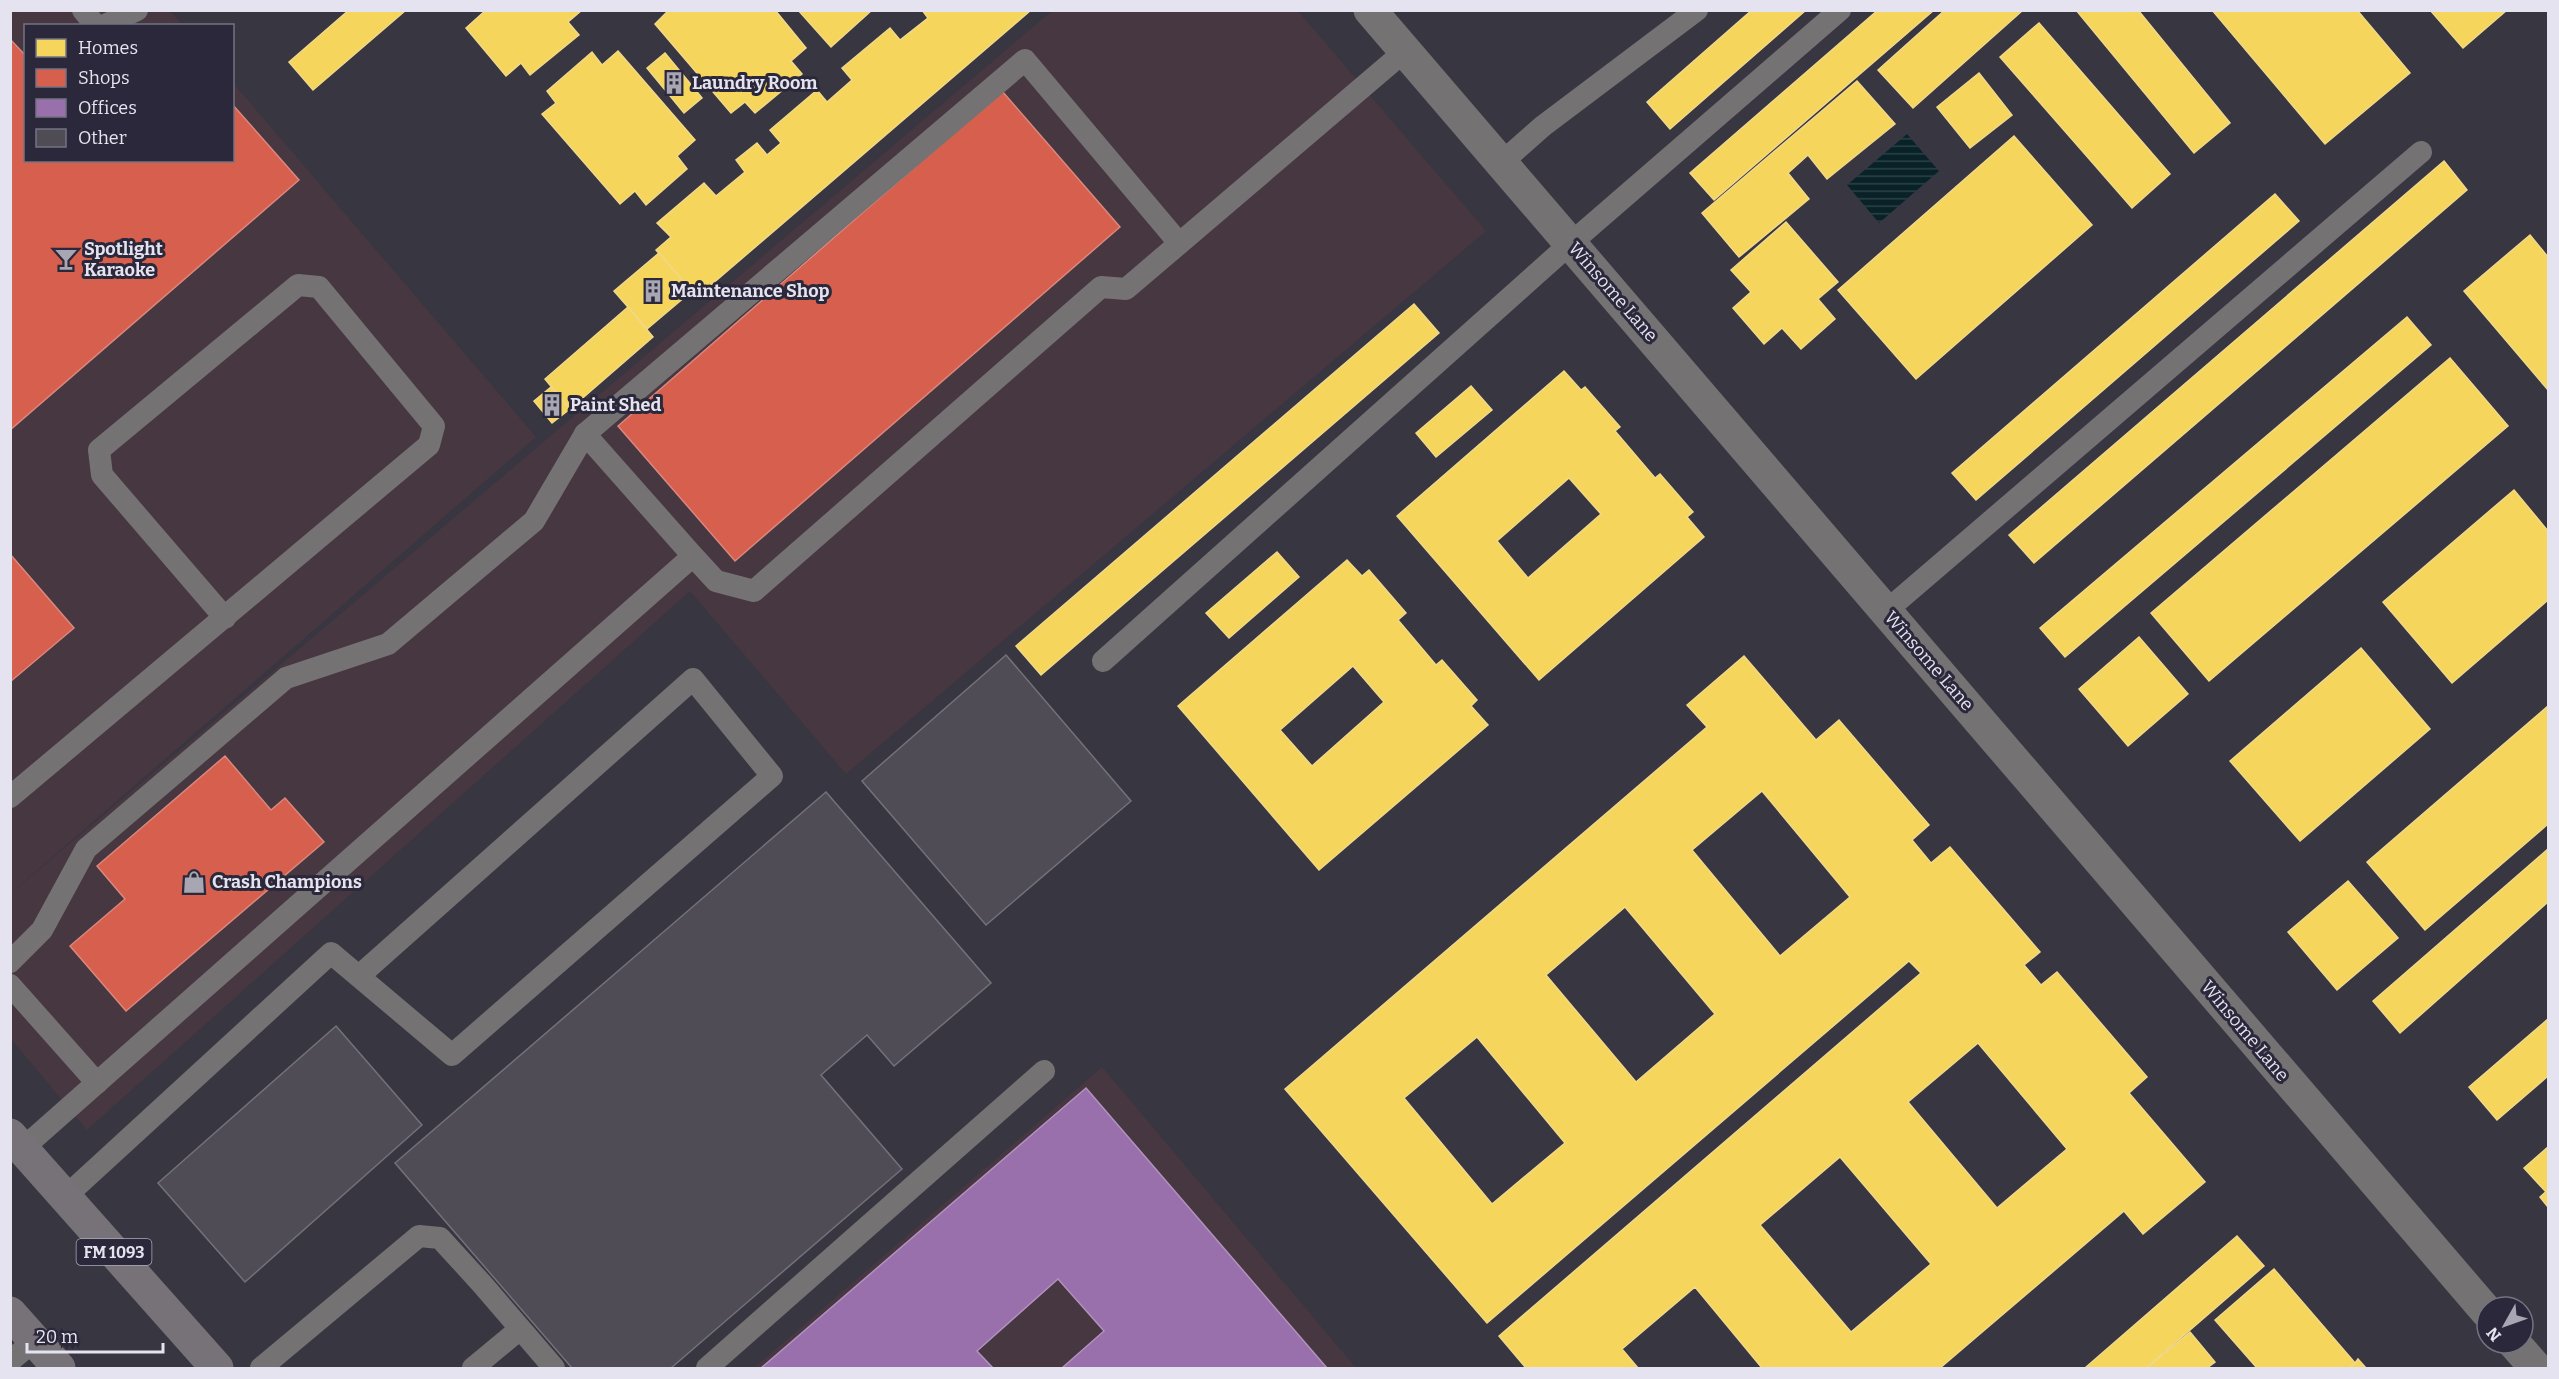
<svg xmlns="http://www.w3.org/2000/svg" width="2559" height="1379" viewBox="0 0 2559 1379" font-family="Bitter,serif">
  <defs>
    <pattern id="water-rules" width="6" height="5" patternUnits="userSpaceOnUse" patternTransform="scale(1.5)"><rect width="6" height="5" fill="#082228"/><path d="M0 2.5h6" fill="none" stroke="#2c4248"/></pattern>
  </defs>
  <rect width="100%" height="100%" fill="#383641"/>
  <g fill="#473740">
    <polygon points="11,11 170,11 183,25 26,26 26,160 232,160 233,83 536,437 11,893"/>
    <polygon points="1052,11 1298,11 1486,231 846,774 690,591 87,1130 11,1039 10,894"/>
    <polygon points="1102,1067 1356,1368 754,1368"/>
  </g>
  <polygon fill="url(#water-rules)" points="1907,134 1939,171 1879,223 1847,185"/>
  <g fill="#f6d55c" stroke="#f1d988" stroke-width="1.5" fill-rule="evenodd">
    <polygon points="349,10 406,10 313,90 289,62"/>
    <polygon points="486,10 582,10 568,22 579,35 530,75 521,63 506,76 466,28"/>
    <polygon points="775,10 806,48 791,61 802,74 755,113 745,102 731,113 655,24 669,10"/>
    <polygon points="798,10 872,10 831,47"/>
    <polygon points="922,10 1031,10 697,297 656,250 671,237 657,223 704,183 716,196 745,172 736,160 757,143 767,155 781,143 770,130 817,90 827,102 852,80 842,68 890,28 900,40 928,18"/>
    <polygon points="1752,10 1806,10 1670,129 1647,102"/>
    <polygon points="1878,10 1934,10 1714,200 1690,173"/>
    <polygon points="1945,10 2023,10 1913,108 1878,70"/>
    <polygon points="2076,10 2138,10 2230,123 2194,153"/>
    <polygon points="2212,10 2357,10 2410,73 2325,144"/>
    <polygon points="2430,10 2507,10 2463,48"/>
    <polygon points="2039,23 2170,174 2132,208 2000,57"/>
    <polygon points="618,51 695,140 677,156 687,169 646,205 635,191 620,204 542,114 556,103 547,91 592,52 602,65"/>
    <polygon points="665,53 702,98 684,113 647,68"/>
    <polygon points="1979,73 2012,115 1970,148 1937,107"/>
    <polygon points="1857,81 1895,124 1827,179 1808,155 1788,173 1809,199 1739,257 1702,213"/>
    <polygon points="2014,136 2092,225 1916,379 1838,290"/>
    <polygon points="2444,161 2467,190 2034,563 2009,535"/>
    <polygon points="2275,194 2299,221 1976,500 1952,473"/>
    <polygon points="1786,222 1838,282 1818,299 1835,319 1801,349 1782,328 1764,344 1733,308 1751,292 1731,270"/>
    <polygon points="2530,235 2548,257 2548,390 2464,291"/>
    <polygon points="659,253 692,291 647,329 614,291"/>
    <polygon points="1414,304 1439,333 1041,675 1016,646"/>
    <polygon points="628,307 653,337 570,409 545,379"/>
    <polygon points="2407,317 2431,345 2065,657 2040,628"/>
    <polygon points="2450,358 2508,426 2209,681 2151,613"/>
    <path d="M 1564,371 L 1581,390 L 1585,387 L 1620,427 L 1615,431 L 1655,478 L 1660,474 L 1693,512 L 1687,517 L 1704,537 L 1539,680 L 1397,516 ZM 1569,478 L 1601,514 L 1528,578 L 1497,541 Z"/>
    <polygon points="1471,386 1492,410 1436,457 1416,433"/>
    <polygon points="551,387 570,409 552,423 534,401"/>
    <polygon points="2514,490 2548,531 2548,600 2452,683 2383,602"/>
    <polygon points="1277,552 1299,577 1229,638 1206,613"/>
    <path d="M 1347,560 L 1362,576 L 1369,570 L 1406,613 L 1398,620 L 1436,665 L 1442,660 L 1477,700 L 1471,706 L 1488,725 L 1319,870 L 1178,706 ZM 1353,666 L 1384,702 L 1312,766 L 1280,730 Z"/>
    <polygon points="2139,637 2188,694 2128,746 2079,689"/>
    <polygon points="2361,648 2430,729 2300,841 2230,761"/>
    <path d="M 1744,656 L 1816,740 L 1839,720 L 1929,825 L 1912,840 L 1931,863 L 1950,847 L 2040,952 L 2024,965 L 2041,985 L 2057,972 L 2147,1077 L 2129,1093 L 2205,1182 L 2143,1234 L 2124,1211 L 1940,1368 L 1762,1368 L 1695,1287 L 1622,1349 L 1638,1368 L 1526,1368 L 1499,1336 L 1921,973 L 1909,961 L 1487,1323 L 1285,1089 L 1707,727 L 1687,705 ZM 1762,791 L 1850,897 L 1780,956 L 1692,850 ZM 1625,907 L 1715,1014 L 1636,1082 L 1546,975 ZM 1477,1037 L 1565,1143 L 1492,1204 L 1404,1098 ZM 1978,1043 L 2067,1149 L 1997,1208 L 1908,1102 ZM 1840,1157 L 1931,1264 L 1851,1332 L 1760,1225 Z"/>
    <polygon points="2548,706 2548,824 2425,930 2367,862"/>
    <polygon points="2548,849 2548,902 2400,1033 2373,1001"/>
    <polygon points="2348,881 2398,938 2337,990 2288,932"/>
    <polygon points="2548,1019 2548,1076 2497,1120 2469,1087"/>
    <polygon points="2548,1147 2548,1190 2546,1192 2524,1168"/>
    <polygon points="2548,1190 2548,1207 2540,1197"/>
    <polygon points="2237,1236 2264,1266 2146,1368 2085,1368"/>
    <polygon points="2274,1269 2355,1363 2349,1368 2257,1368 2215,1320"/>
    <polygon points="2190,1332 2215,1362 2207,1368 2147,1368"/>
    <polygon points="2358,1359 2366,1368 2349,1368 2355,1363"/>
  </g>
  <g fill="#d6604d" stroke="#da877e" stroke-width="1.5">
    <polygon points="10,39 26,56 26,160 232,160 232,104 299,180 10,430"/>
    <polygon points="1002,91 1120,227 735,561 618,426"/>
    <polygon points="10,554 74,628 10,682"/>
    <polygon points="225,756 271,810 285,798 324,842 126,1011 70,946 125,899 97,866"/>
  </g>
  <polygon fill="#9970ab" stroke="#b092bf" stroke-width="1.5" points="1086,1088 1327,1368 1062,1368 1104,1331 1058,1279 977,1351 993,1368 761,1368"/>
  <g fill="#4f4c55" stroke="#73717a" stroke-width="1.5">
    <polygon points="1006,655 1131,801 986,925 862,781"/>
    <polygon points="826,792 991,983 894,1066 867,1035 821,1075 902,1169 671,1368 572,1368 395,1163"/>
    <polygon points="336,1026 422,1125 245,1282 158,1183"/>
  </g>
  <g fill="none" stroke-linecap="round" stroke-linejoin="round">
    <g stroke="#757274" stroke-width="22">
      <polyline points="83,10 96,26"/>
      <polyline points="103,26 137,10"/>
      <polyline points="1501,163 1543,126 1697,10"/>
      <polyline points="585,434 1025,60 1179,243"/>
      <polyline points="1886,611 2421,152"/>
      <polyline points="1103,661 1571,243 1840,10"/>
      <polyline points="10,797 429,445 434,426 319,287 298,285 99,450 102,475 225,618"/>
      <polyline points="10,962 42,930 86,849 286,678 388,644 534,521 585,434 693,556"/>
      <polyline points="10,985 97,1083"/>
      <polyline points="22,1149 693,556 716,581 754,591 1101,287 1126,289 1405,51"/>
      <polyline points="65,1197 331,953 452,1055 772,776 693,679 359,976"/>
      <polyline points="10,1361 34,1341"/>
      <polyline points="261,1368 419,1236 440,1238 482,1284 554,1368"/>
      <polyline points="473,1368 520,1329"/>
      <polyline points="707,1368 1044,1071"/>
    </g>
    <g stroke="#757274" stroke-width="33">
      <polyline points="1370,10 2487,1312"/>
      <polyline points="2514,1343 2536,1368"/>
    </g>
    <g stroke="#777277" stroke-width="33">
      <polyline points="10,1135 217,1368"/>
      <polyline points="10,1313 59,1368"/>
    </g>
  </g>
  <defs>
    <g id="building-bare" transform="scale(1.8)"><path d="M-4-6H4V6H1V3H-1V6H-4ZM-2.5-4.3h1.7v1.8h-1.7ZM.8-4.3h1.7v1.8H.8ZM-2.5-1h1.7V.8h-1.7ZM.8-1h1.7V.8H.8Z" fill="#a8a6b2" stroke="#2a283a" stroke-width="2.5" paint-order="stroke"/></g>
    <g id="bar-bare" transform="scale(1.8)"><path d="M-6-5H6L.8 .8V4.5H3.5V6h-7V4.5H-.8V.8Z" fill="#a8a6b2" stroke="#2a283a" stroke-width="2.5" paint-order="stroke"/></g>
    <g id="shop-bare" transform="scale(1.8)"><path d="M-5-2.5h2.3a2.7 3.5 0 0 1 5.4 0H5L5.5 6h-11ZM-1.5-2.5h3a1.5 2.3 0 0 0-3 0Z" fill="#a8a6b2" stroke="#2a283a" stroke-width="2.5" paint-order="stroke"/></g>
  </defs>
  <g fill-rule="evenodd">
    <use href="#building-bare" x="674" y="83"/>
    <use href="#bar-bare" x="66" y="259"/>
    <use href="#building-bare" x="653" y="291"/>
    <use href="#building-bare" x="552" y="405"/>
    <use href="#shop-bare" x="194" y="882"/>
  </g>
  <g text-anchor="middle" stroke-width="6" stroke-linejoin="round" paint-order="stroke">
    <rect fill="#2a283a" stroke="#acabb9" stroke-width="1.5" x="76.5" y="1239" width="75" height="26" rx="4.5"/>
    <g font-size="16" font-weight="bold" fill="#e4e3ef">
      <text x="114" y="1258">FM 1093</text>
    </g>
    <g font-size="18" font-weight="bold" fill="#e4e3ef" stroke="#2a283a" text-anchor="start">
      <text x="692" y="89">Laundry Room</text>
      <text x="84" y="255">Spotlight<tspan x="84" dy="21">Karaoke</tspan></text>
      <text x="671" y="297">Maintenance Shop</text>
      <text x="570" y="411">Paint Shed</text>
      <text x="212" y="888">Crash Champions</text>
    </g>
    <g font-size="18" fill="#e4e3ef" stroke="#2a283a">
      <text transform="translate(1613 292) rotate(49)" y="6">Winsome Lane</text>
      <text transform="translate(1929 661) rotate(49)" y="6">Winsome Lane</text>
      <text transform="translate(2245 1031) rotate(50)" y="6">Winsome Lane</text>
    </g>
  </g>
  <rect width="2559" height="1379" fill="none" stroke="#e4e3ef" stroke-width="24"/>
  <rect x="24" y="24" width="210" height="138" fill="#2a283a" stroke="#747382" stroke-width="1.5"/>
  <rect x="36" y="39" width="30" height="18" fill="#f6d55c" stroke="#747382" stroke-width="1.5"/>
  <text x="78" y="54" font-size="18" fill="#e4e3ef">Homes</text>
  <rect x="36" y="69" width="30" height="18" fill="#d6604d" stroke="#747382" stroke-width="1.5"/>
  <text x="78" y="84" font-size="18" fill="#e4e3ef">Shops</text>
  <rect x="36" y="99" width="30" height="18" fill="#9970ab" stroke="#747382" stroke-width="1.5"/>
  <text x="78" y="114" font-size="18" fill="#e4e3ef">Offices</text>
  <rect x="36" y="129" width="30" height="18" fill="#4f4c55" stroke="#747382" stroke-width="1.5"/>
  <text x="78" y="144" font-size="18" fill="#e4e3ef">Other</text>
  <g transform="translate(2505 1325) rotate(230)"><circle r="28" fill="#2a283a" stroke="#747382" stroke-width="1.5"/>
  <path d="M0-4.5L10 22L0 15L-10 22Z" fill="#a8a6b2"/>
  <text y="-9" font-size="16" font-weight="bold" text-anchor="middle" fill="#e4e3ef">N</text>
  </g>
  <path d="M27 1343v9h136v-9" fill="none" stroke="#e4e3ef" stroke-width="3"/>
  <text x="36" y="1343" font-size="18" fill="#e4e3ef" stroke="#2a283a" stroke-width="4.5" paint-order="stroke">20 m</text>
</svg>
